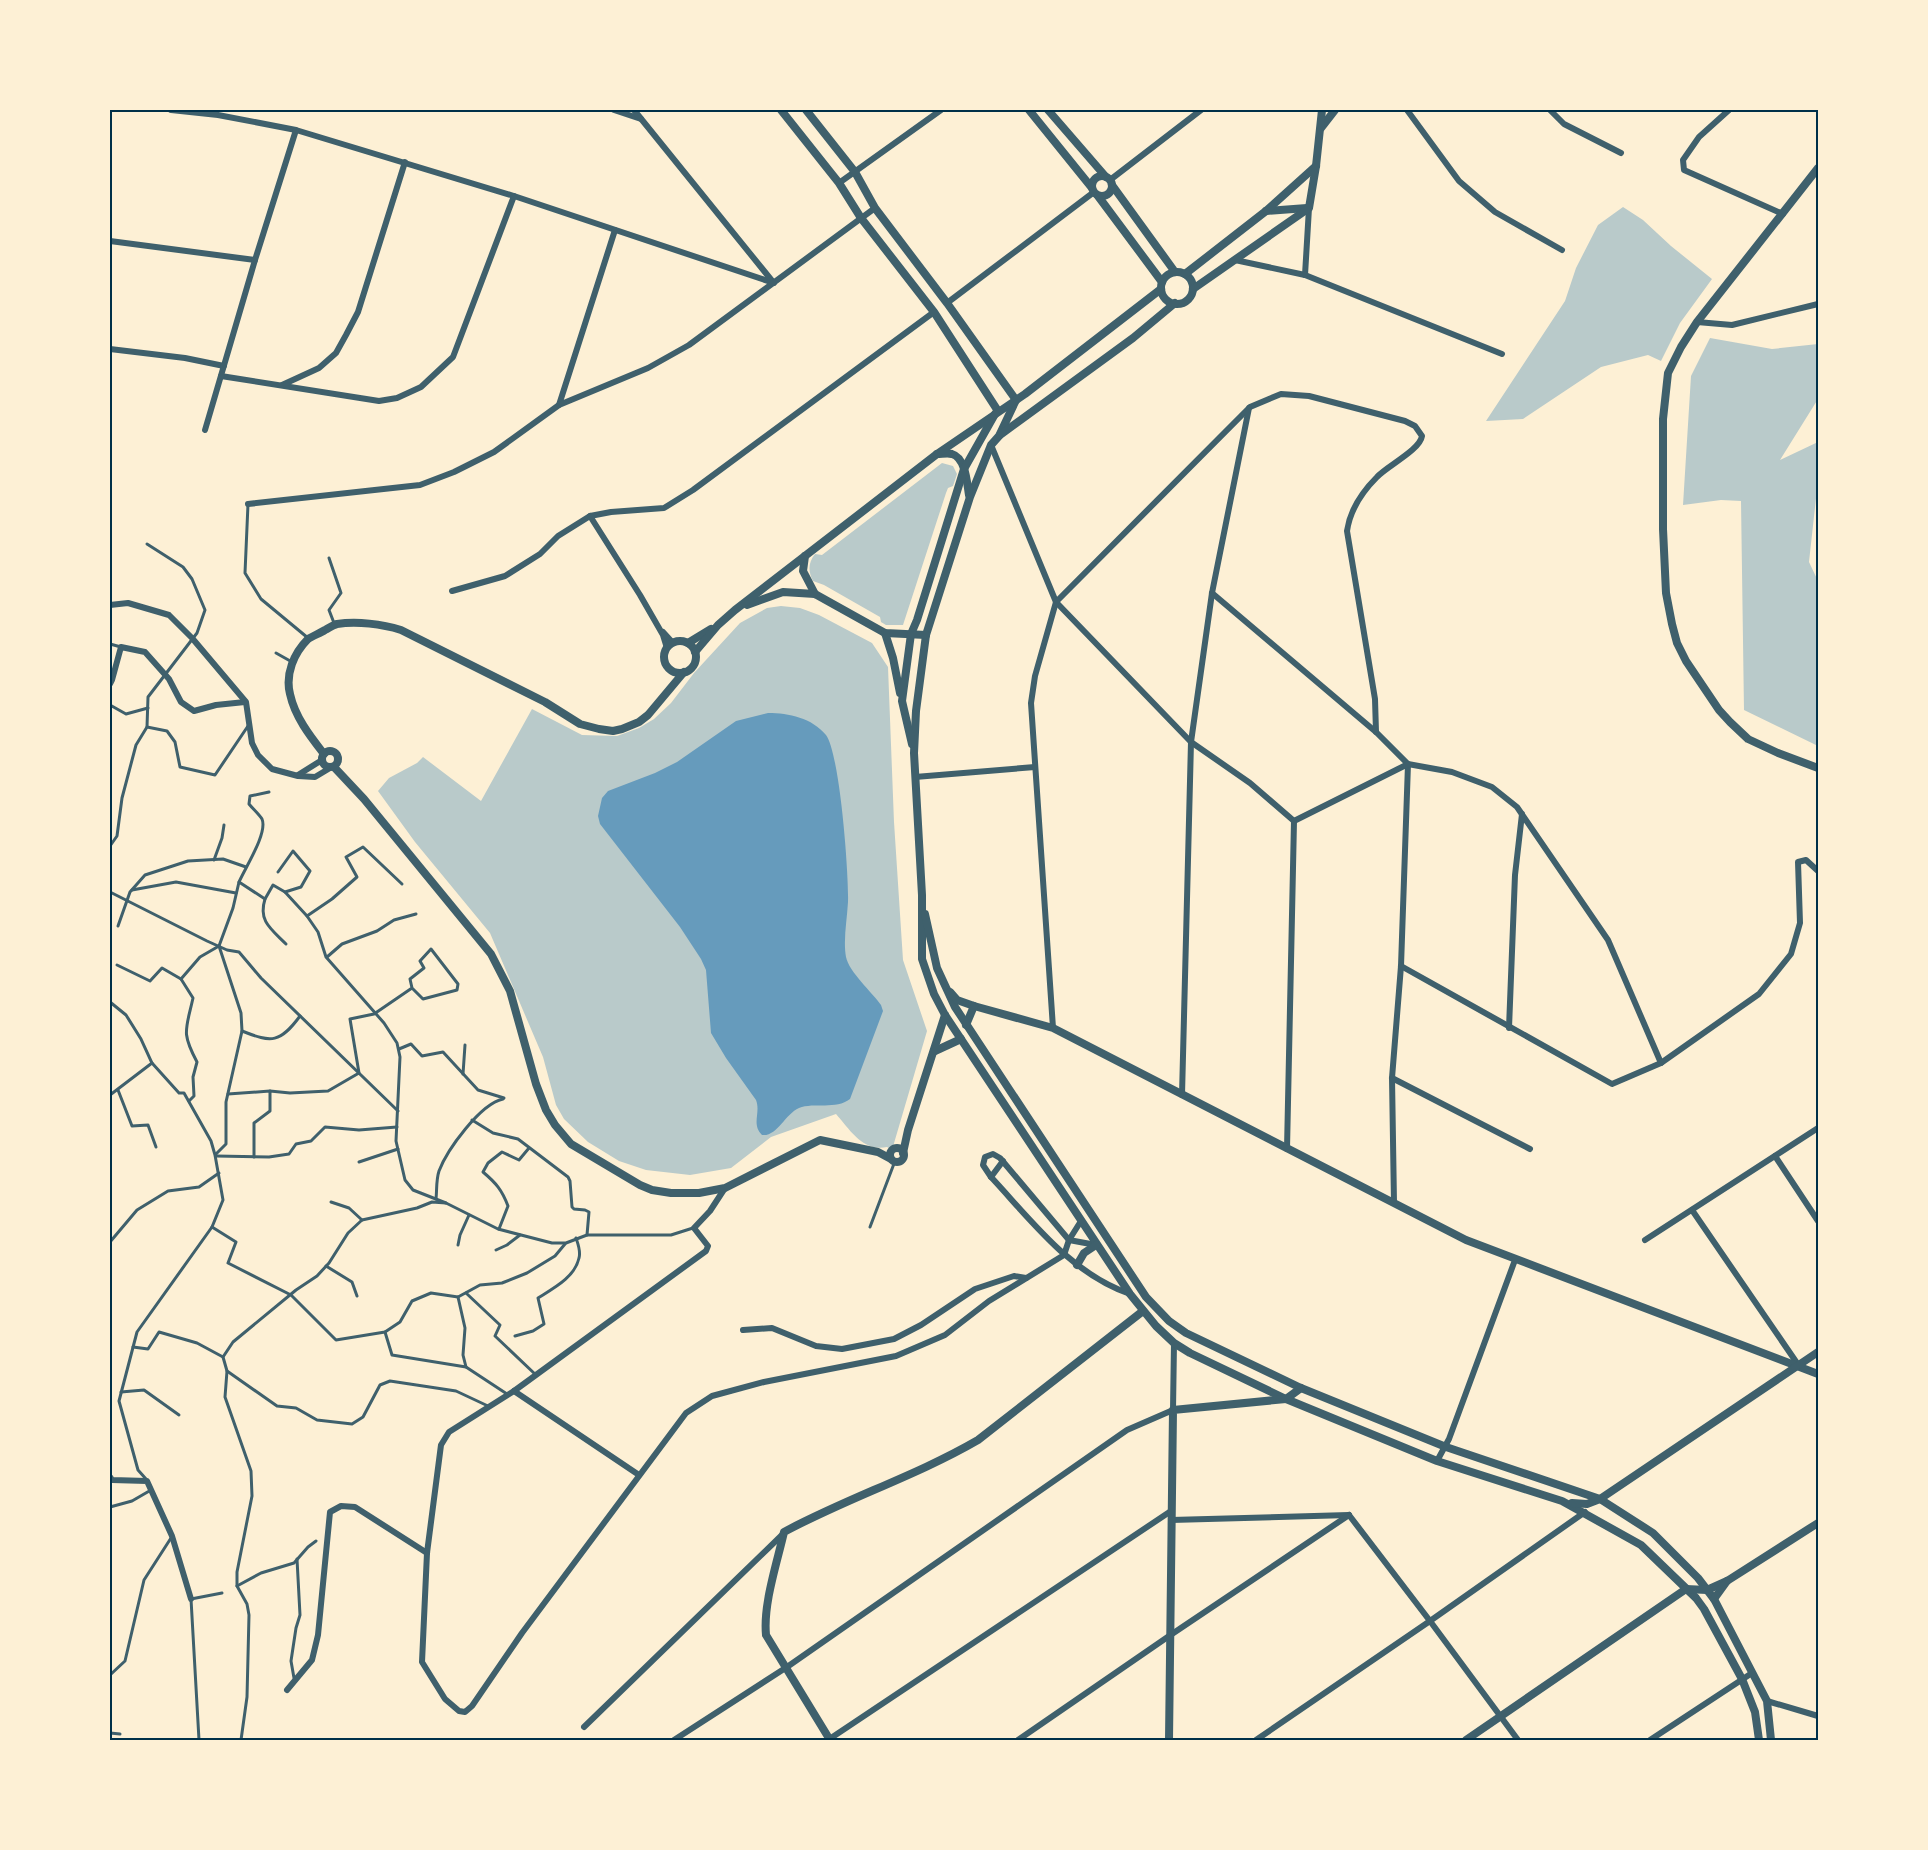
<svg xmlns="http://www.w3.org/2000/svg" width="1928" height="1850" viewBox="0 0 1928 1850" font-family="'Alegreya Sans',sans-serif">
  <rect width="100%" height="100%" fill="#fdf0d5"/>
  <g fill="#b9caca">
    <polygon points="1623,207 1643,220 1671,246 1712,279 1680,323 1661,361 1648,355 1601,367 1523,419 1486,421 1565,301 1576,268 1598,225"/>
    <polygon points="1710,338 1772,349 1818,344 1818,399 1780,460 1818,442 1818,480 1809,562 1818,581 1818,746 1744,710 1741,501 1721,500 1683,505 1691,376"/>
    <path d="M 942,463 L 953,466 L 957,474 L 953,486 L 948,488 L 946,493 L 903,625 L 886,625 L 881,622 L 880,617 L 824,585 L 813,581 C 808,571 808,563 815,554 L 822,555 Z"/>
    <path d="M 781,606 L 800,608 L 819,615 L 872,643 L 888,667 L 894,822 L 903,960 L 927,1031 L 892,1150 L 887,1147 C 863,1152 851,1131 836,1114 L 771,1137 L 731,1168 L 690,1175 L 646,1170 L 619,1161 L 588,1142 L 564,1119 L 556,1105 L 543,1057 L 490,933 L 415,842 L 378,791 L 389,778 L 417,763 L 423,757 L 481,801 L 532,709 L 582,735 L 617,736 L 639,728 L 654,719 L 671,703 L 694,673 L 740,623 L 767,608 Z"/>
  </g>
  <path fill="#669bbc" d="M 768,713 C 789,713 812,718 826,735 C 840,754 849,875 848,902 C 847,920 843,940 846,957 C 849,972 872,992 881,1005 L 883,1011 L 850,1099 C 836,1110 814,1102 799,1108 C 785,1114 777,1137 762,1135 C 751,1124 761,1113 756,1100 L 726,1058 L 711,1033 L 706,970 L 701,959 L 680,927 L 600,824 L 598,816 L 602,798 L 608,791 L 655,773 L 677,762 L 736,721 Z"/>
  <g fill="none" stroke-linecap="round" stroke-linejoin="round">
    <g stroke="#3f606c" stroke-width="3">
      <polyline points="248,504 245,573 261,599 308,638"/>
      <polyline points="110,531 110,529"/>
      <polyline points="329,558 341,593 329,610 334,623"/>
      <polyline points="110,644 121,647"/>
      <polyline points="276,653 292,662"/>
      <polyline points="110,705 126,714 148,708"/>
      <polyline points="147,727 167,731 175,742 180,767 215,775 248,726"/>
      <polyline points="110,846 117,836 122,798 136,745 147,727 148,697 197,633 205,610 192,579 183,567 147,544"/>
      <polyline points="214,860 222,838 224,825"/>
      <path d="M 239,882 C 245,868 268,833 262,819 C 259,814 253,809 249,804 L 250,796 L 269,792"/>
      <polyline points="132,890 176,882 236,893"/>
      <polyline points="110,892 207,941 227,950 239,952 261,978 398,1111"/>
      <polyline points="285,892 307,916 318,932 326,957 384,1023 397,1043 400,1057 396,1141 405,1180 413,1190 446,1203 498,1229 552,1243 566,1243 587,1235 671,1235 693,1228"/>
      <path d="M 265,899 C 258,921 271,929 286,944"/>
      <polyline points="307,916 332,899 357,877 346,857 363,847 402,884"/>
      <polyline points="118,926 130,892 145,875 188,861 223,859 246,867"/>
      <polyline points="219,946 233,908 239,882 265,899 273,885 285,892 301,887 310,871 293,851 278,872"/>
      <polyline points="327,957 342,944 377,931 394,920 416,914"/>
      <polyline points="117,965 150,981 162,968 181,979"/>
      <polyline points="110,1002 126,1015 141,1039 152,1063 179,1093 184,1093 211,1141 215,1155 223,1200 212,1227 137,1332 119,1401 138,1470 146,1479"/>
      <path d="M 242,1031 C 272,1043 280,1043 300,1016"/>
      <polyline points="399,1049 411,1044 422,1056 443,1052 478,1090 504,1098"/>
      <polyline points="463,1074 465,1045"/>
      <polyline points="118,1090 132,1126 148,1125 156,1147"/>
      <polyline points="228,1094 270,1091 290,1093 328,1091 359,1073 350,1019 374,1014 412,988 423,999 457,990 458,984 431,949 420,961 424,968 410,979 412,988"/>
      <polyline points="110,1095 152,1063"/>
      <path d="M 189,1101 L 194,1096 L 193,1077 L 197,1062 C 181,1032 186,1030 193,998 L 181,979 L 200,957 L 219,946"/>
      <polyline points="472,1120 493,1133 518,1139 568,1177 570,1181 572,1207 574,1209 585,1210 589,1212 587,1235"/>
      <polyline points="216,1154 226,1144 226,1102 242,1031 241,1013 219,946"/>
      <polyline points="216,1156 269,1157 289,1154 296,1144 311,1141 325,1127 359,1130 397,1127"/>
      <polyline points="254,1157 254,1123 270,1111 270,1091"/>
      <polyline points="359,1162 398,1149"/>
      <path d="M 436,1199 C 437,1190 436,1180 439,1171 C 447,1150 480,1104 503,1099"/>
      <polyline points="331,1202 349,1208 362,1220"/>
      <polyline points="212,1227 236,1242 228,1263 291,1295 336,1340 385,1332 400,1322 412,1301 431,1293 458,1297 480,1285 502,1283 527,1273 555,1256 565,1244"/>
      <polyline points="870,1227 895,1161"/>
      <path d="M 499,1229 L 508,1206 C 502,1190 496,1183 483,1172 L 488,1163 L 502,1152 L 519,1160 L 529,1148"/>
      <polyline points="110,1242 137,1210 168,1191 199,1187 219,1173"/>
      <polyline points="458,1245 460,1235 469,1215"/>
      <polyline points="496,1250 507,1245 520,1235"/>
      <polyline points="326,1266 352,1282 357,1296"/>
      <polyline points="466,1293 500,1325 495,1336 536,1375"/>
      <polyline points="458,1297 465,1328 463,1355 466,1367"/>
      <polyline points="385,1332 392,1355 466,1367 507,1394"/>
      <path d="M 515,1336 L 533,1331 L 544,1324 L 538,1298 C 554,1288 575,1277 579,1258 C 581,1251 578,1244 576,1238"/>
      <polyline points="133,1347 148,1349 159,1332 197,1343 223,1357"/>
      <polyline points="227,1371 277,1406 296,1408 317,1420 352,1424 363,1417 380,1385 390,1381 456,1391 488,1406"/>
      <polyline points="121,1392 144,1390 179,1415"/>
      <polyline points="110,1507 132,1501 151,1490"/>
      <polyline points="237,1586 261,1573 294,1563 308,1547 316,1541"/>
      <polyline points="110,1675 125,1661 144,1580 171,1538"/>
      <polyline points="294,1678 291,1661 296,1628 300,1615 297,1559"/>
      <polyline points="110,1733 120,1734"/>
      <polyline points="199,1740 191,1599 222,1593"/>
      <polyline points="241,1740 247,1697 249,1615 247,1604 237,1586 237,1572 252,1496 251,1471 225,1397 227,1371 223,1357 233,1342 296,1290 317,1276 329,1263 348,1233 362,1220 417,1208 432,1202 446,1203"/>
    </g>
    <g stroke="#3f606c" stroke-width="6">
      <polyline points="171,110 218,115 296,130 514,196 774,283"/>
      <polyline points="614,110 641,119"/>
      <polyline points="634,110 773,282"/>
      <polyline points="1407,110 1459,181 1495,212 1562,250"/>
      <polyline points="1550,110 1564,124 1621,153"/>
      <polyline points="1729,110 1699,137 1683,160 1684,170 1783,214"/>
      <polyline points="1110,180 1201,110"/>
      <polyline points="839,183 941,110"/>
      <polyline points="110,241 255,260"/>
      <polyline points="1235,260 1305,275 1502,354"/>
      <polyline points="1305,275 1309,208"/>
      <polyline points="947,303 1094,192"/>
      <polyline points="1697,322 1732,325 1818,304"/>
      <polyline points="110,349 185,358 224,366"/>
      <polyline points="221,376 379,401 397,398 421,387 453,357 514,196"/>
      <polyline points="282,385 319,368 336,353 346,335 358,312 405,162"/>
      <polyline points="559,405 615,230"/>
      <polyline points="205,430 255,260 296,130"/>
      <polyline points="991,445 1056,602 1191,742 1250,783 1294,821"/>
      <polyline points="248,504 420,485 454,472 494,452 559,405 648,368 689,345 875,208"/>
      <polyline points="590,516 640,595 663,635 667,648"/>
      <polyline points="452,591 505,576 540,554 558,536 590,516 611,512 664,508 693,490 934,312"/>
      <polyline points="1212,593 1376,732 1408,764 1401,966 1392,1078 1394,1203"/>
      <polyline points="110,605 128,603 169,615 192,638 246,702 252,743 258,755 272,769 298,776 315,777 330,768"/>
      <polyline points="663,632 673,643"/>
      <polyline points="110,684 112,680 121,647 145,652 169,679 181,702 194,711 216,705 245,702"/>
      <polyline points="298,775 322,760"/>
      <polyline points="915,777 1035,767"/>
      <polyline points="1294,821 1408,764 1452,772 1492,787 1517,807 1608,940 1661,1063"/>
      <polyline points="1401,966 1612,1084 1661,1063 1759,994 1791,954 1800,923 1798,862 1806,860 1818,871"/>
      <path d="M 1053,1028 L 1031,703 L 1035,676 L 1056,602 L 1250,407 L 1281,394 L 1309,396 L 1405,421 L 1415,426 L 1422,436 C 1420,450 1387,466 1377,477 C 1362,492 1350,510 1347,531 L 1375,699 L 1376,732"/>
      <polyline points="1509,1028 1515,875 1522,814"/>
      <polyline points="1392,1078 1530,1149"/>
      <polyline points="1182,1095 1191,742 1212,593 1249,408"/>
      <polyline points="1287,1149 1294,821"/>
      <polyline points="1775,1156 1818,1221"/>
      <polyline points="991,1177 1003,1161"/>
      <polyline points="725,1188 710,1211 694,1228 708,1246 706,1251 514,1391 449,1432 441,1445 427,1553 422,1662 445,1699 459,1711 465,1712 472,1706 522,1633 686,1413 712,1396 764,1382 896,1356 945,1335 989,1301 1064,1255 1069,1240 1081,1221"/>
      <polyline points="1692,1210 1799,1366"/>
      <polyline points="1645,1240 1818,1128"/>
      <path d="M 1096,1245 L 1069,1240 L 1000,1158 L 993,1154 L 985,1157 L 983,1165 L 991,1177 C 1032,1221 1070,1273 1130,1294"/>
      <polyline points="743,1330 772,1328 816,1346 842,1349 894,1339 921,1325 975,1289 1014,1276 1026,1278"/>
      <polyline points="514,1391 639,1475"/>
      <polyline points="1437,1461 1449,1439 1515,1260"/>
      <polyline points="110,1477 112,1480 147,1481 172,1536 191,1599"/>
      <polyline points="1349,1515 1430,1621 1518,1740"/>
      <polyline points="1171,1520 1349,1515"/>
      <polyline points="287,1690 312,1660 318,1635 330,1512 341,1506 355,1507 427,1553"/>
      <polyline points="1767,1701 1818,1716"/>
      <polyline points="584,1727 784,1533"/>
      <polyline points="674,1740 787,1667 1127,1430 1173,1410 1174,1343"/>
      <polyline points="828,1740 1171,1511"/>
      <polyline points="1018,1740 1172,1634 1349,1515"/>
      <polyline points="1256,1740 1430,1621 1585,1512"/>
      <polyline points="1650,1740 1752,1673"/>
    </g>
    <g stroke="#3f606c" stroke-width="8">
      <polyline points="781,110 839,183 861,218 934,312 998,411"/>
      <polyline points="806,110 855,172 875,208 947,303 1016,400"/>
      <polyline points="1029,110 1092,188"/>
      <polyline points="1048,110 1106,177"/>
      <polyline points="1321,128 1335,110"/>
      <polyline points="1818,168 1697,322 1681,347 1668,373 1663,419 1663,529 1666,593 1672,624 1677,643 1686,661 1719,710 1730,722 1748,739 1778,753 1818,768"/>
      <circle cx="1102" cy="186" r="10"/>
      <polyline points="1112,185 1175,272"/>
      <polyline points="1098,196 1162,282"/>
      <polyline points="1266,211 1307,208"/>
      <circle cx="1177" cy="288" r="16"/>
      <polyline points="1185,274 1266,211 1316,166"/>
      <polyline points="1193,289 1309,208 1316,166 1322,110"/>
      <polyline points="1016,400 999,436 991,445 970,497 926,635 916,711 914,753 922,895 922,959 934,994 945,1015 1130,1294 1156,1326 1174,1343 1190,1353 1286,1399 1437,1461 1562,1501 1641,1545 1696,1598 1704,1609 1742,1679 1755,1712 1759,1740"/>
      <polyline points="1000,435 1133,338 1175,303"/>
      <path d="M 937,454 C 942,454 948,453 952,454 C 966,458 967,484 969,495"/>
      <polyline points="805,556 803,571 815,594"/>
      <polyline points="747,605 783,592 815,594 885,633 926,635"/>
      <polyline points="885,633 893,658 900,693"/>
      <circle cx="680" cy="657" r="16"/>
      <polyline points="688,643 711,629"/>
      <polyline points="695,652 718,625 735,610 937,454 1025,394 1161,289"/>
      <polyline points="912,744 902,701 911,634 917,620 964,469 995,414"/>
      <circle cx="330" cy="759" r="8"/>
      <path d="M 324,754 C 310,736 295,717 290,694 C 285,674 294,653 308,639 C 313,636 320,633 325,630 C 329,628 333,625 337,624 C 357,621 382,624 401,630 L 545,702 L 580,724 L 599,729 L 613,731 L 622,729 L 639,722 L 648,715 L 684,672"/>
      <polyline points="334,767 364,799 491,954 510,991 536,1084 546,1110 555,1125 571,1144 640,1185 652,1190 671,1193 699,1193 725,1188 820,1140 878,1152 891,1159"/>
      <polyline points="925,914 937,968 955,1007 1146,1297 1169,1321 1186,1333 1301,1388 1446,1447 1600,1499 1653,1533 1698,1578 1714,1599 1767,1701 1771,1740"/>
      <polyline points="950,992 957,1000 974,1006 1053,1028 1466,1240 1818,1374"/>
      <polyline points="966,1025 974,1006"/>
      <polyline points="935,1051 961,1039"/>
      <circle cx="897" cy="1155" r="7"/>
      <polyline points="903,1153 908,1130 945,1015"/>
      <polyline points="1077,1265 1084,1253 1096,1245"/>
      <polyline points="1572,1503 1587,1504 1600,1499 1818,1352"/>
      <polyline points="1686,1589 1707,1590 1727,1581 1818,1523"/>
      <polyline points="1714,1599 1727,1581"/>
      <path d="M 830,1740 L 766,1635 C 763,1604 777,1563 784,1532 C 847,1498 916,1476 978,1440 L 1143,1311"/>
      <polyline points="1169,1740 1173,1410 1286,1399 1301,1388"/>
      <polyline points="1466,1740 1686,1589"/>
    </g>
  </g>
  <rect width="1928" height="1850" fill="none" stroke="#fdf0d5" stroke-width="222"/>
  <rect x="111" y="111" width="1706" height="1628" fill="none" stroke="#003049" stroke-width="2"/>
</svg>
